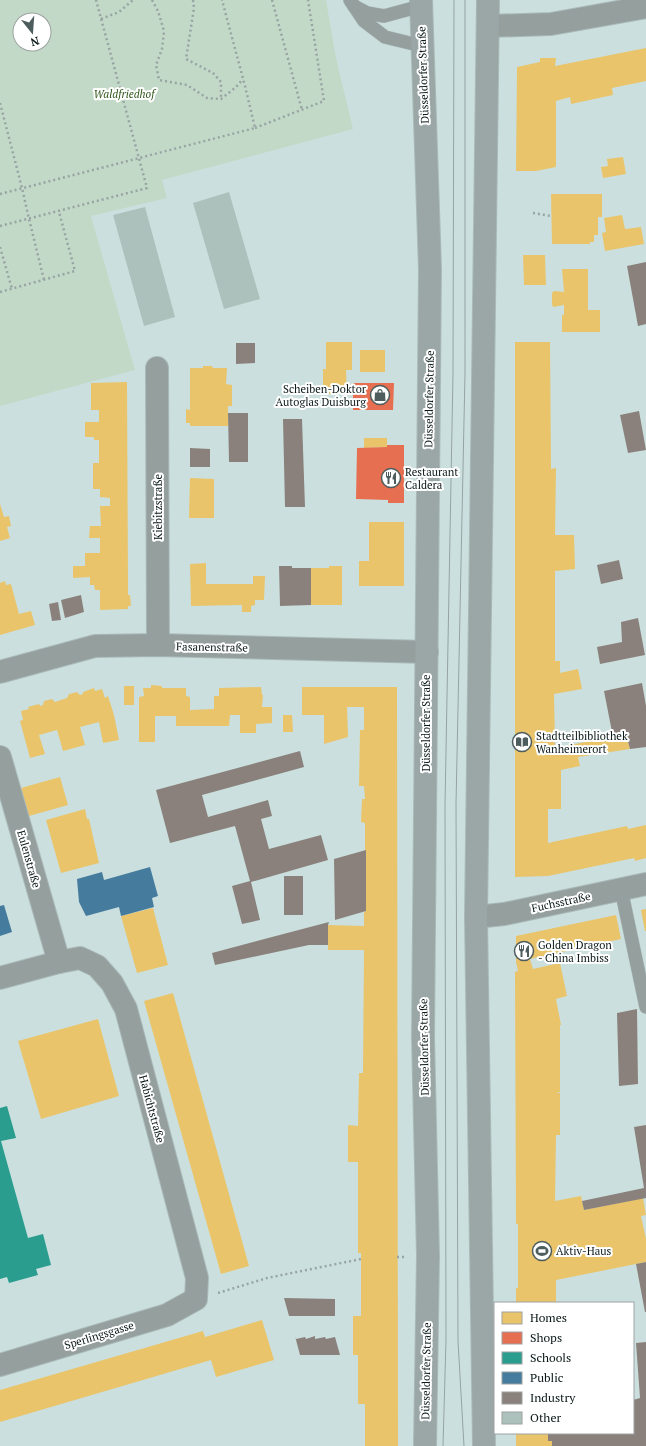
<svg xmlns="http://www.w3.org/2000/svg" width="646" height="1446" viewBox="0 0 646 1446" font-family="'PT Serif',serif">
  <rect width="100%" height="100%" fill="#cbe0de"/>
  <path fill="#c3d9c7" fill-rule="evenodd" d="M 0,0 L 326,0 L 336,58 L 353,129 L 162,180 L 167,198 L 91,216 L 135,370 L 0,406 ZM 20,20 L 44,20 L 44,44 L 20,44 Z"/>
  <g fill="#e9c46a">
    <polygon points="646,48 646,81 612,88 613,95 571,104 570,97 556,101 556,167 536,171 516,171 517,67 540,62 540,58 556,58 555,66"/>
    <polygon points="623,157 626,174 603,178 601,167 608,166 607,159"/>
    <polygon points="551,194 602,194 602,217 598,217 598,235 594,235 594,242 590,242 590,244 552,244"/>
    <polygon points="622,215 625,229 641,227 644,244 605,251 602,233 606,232 604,218"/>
    <polygon points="523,255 545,255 546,285 524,285"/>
    <polygon points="562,269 588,269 588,310 600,310 600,332 562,332 562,315 564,315 564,305 553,307 552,304 552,293 554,291 564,292"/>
    <polygon points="326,342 352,342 352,370 346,370 347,394 323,394 323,369 326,369"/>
    <polygon points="515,342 550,342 551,469 556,468 555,535 574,535 575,569 555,571 555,661 560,661 560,673 578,669 582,689 554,694 555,748 626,734 630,749 578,757 580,766 561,770 561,809 548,809 548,843 627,826 628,829 646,825 646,858 635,861 634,858 548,876 515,877"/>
    <rect x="360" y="350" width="25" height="22"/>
    <polygon points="203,366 212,366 213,368 227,368 226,384 232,385 232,406 228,406 228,426 190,426 190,423 186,423 186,409 190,410 190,368 203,368"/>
    <polygon points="127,382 128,585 128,595 130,595 131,606 128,606 128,609 100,610 100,590 95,590 94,585 90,585 90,577 73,578 73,566 85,566 85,553 100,553 100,538 89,538 90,526 101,526 100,506 110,506 110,498 100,497 100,489 93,489 93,463 99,463 99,440 94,440 94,437 85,437 85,422 99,422 99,410 91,410 91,383"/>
    <polygon points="364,438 387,438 387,447 364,448"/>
    <polygon points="190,478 214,479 214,518 189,518"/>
    <polygon points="0,504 4,517 9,516 11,526 7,527 10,538 0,541"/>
    <polygon points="369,522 404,522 404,586 359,586 359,561 369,561"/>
    <polygon points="206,563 206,584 253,584 253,576 265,576 264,600 255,600 255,605 251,606 251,612 242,612 242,605 191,606 190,564"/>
    <polygon points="329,566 342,566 342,605 311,605 311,568 329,568"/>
    <polygon points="5,581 6,585 11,584 19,614 31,611 35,625 0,635 0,583"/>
    <polygon points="151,685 162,686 162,688 186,688 186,696 190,697 190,710 214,709 214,696 219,696 219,688 261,687 262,695 263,695 262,707 272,707 272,723 256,724 256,733 240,733 240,715 230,715 229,726 176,726 176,716 155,716 155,742 139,742 139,697 144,696 143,688 151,688"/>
    <rect x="124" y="686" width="10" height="19"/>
    <polygon points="302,687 397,687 398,1446 365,1446 365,1404 358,1404 358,1355 353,1355 353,1316 361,1316 361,1253 358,1253 358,1162 348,1162 348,1125 358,1126 359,1073 363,1073 364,950 328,950 328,925 364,926 364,912 366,911 366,850 365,850 365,823 361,822 362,799 365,799 364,786 359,786 360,730 364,730 364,707 347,707 348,737 324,744 324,715 302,715"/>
    <polygon points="94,688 95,691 102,689 105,698 108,696 114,715 119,740 103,743 99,722 80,727 85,745 63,751 57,730 39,735 45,754 30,758 20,721 23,720 21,711 29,709 28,707 39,704 40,706 43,705 44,701 52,699 55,702 67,698 69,694 77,692 80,695 83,694 83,692"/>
    <polygon points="283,715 292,715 293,732 283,732"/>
    <polygon points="60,777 68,805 29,816 21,788"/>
    <polygon points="85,809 87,819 89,819 99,863 61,873 46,820"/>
    <polygon points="153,908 168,965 137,973 121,916"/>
    <polygon points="646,909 646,931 645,931 641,910"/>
    <polygon points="616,915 621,939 530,959 533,969 560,963 567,996 556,999 561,1025 560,1025 560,1092 556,1092 560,1093 560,1135 556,1135 555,1201 581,1196 584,1210 643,1198 646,1215 641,1216 646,1239 646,1262 556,1280 556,1303 516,1303 516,1288 518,1288 518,1224 516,1224 515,972 518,971 516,962 516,936"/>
    <polygon points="173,993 249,1266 221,1274 144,1001"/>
    <polygon points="98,1019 119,1096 41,1119 18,1041"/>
    <polygon points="262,1320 274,1360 216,1377 211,1360 0,1422 0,1390 203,1331 205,1337"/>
    <polygon points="516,1433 548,1433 548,1441 552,1441 552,1446 516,1446"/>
  </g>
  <g fill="#e76f51">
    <polygon points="353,383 394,383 393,410 353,410"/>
    <polygon points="387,445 404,445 404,503 388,503 388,500 356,499 357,448 387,447"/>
  </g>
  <polygon fill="#2a9d8f" points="7,1106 16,1138 1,1141 28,1238 43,1234 51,1265 36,1269 38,1275 9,1283 7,1277 0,1279 0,1108"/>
  <g fill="#457b9d">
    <polygon points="150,867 158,896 152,898 154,907 121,916 119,907 86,916 79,902 77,879 102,872 104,880"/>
    <polygon points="4,905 12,932 0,936 0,906"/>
  </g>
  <g fill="#8a817c">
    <polygon points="646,262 646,324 638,326 627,266"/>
    <polygon points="236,343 255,343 255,363 236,364"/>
    <polygon points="639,411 646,450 628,453 620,415"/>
    <polygon points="228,413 248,413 248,462 229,462"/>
    <polygon points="283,419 302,419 305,507 285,507"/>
    <polygon points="190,448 210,449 210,467 190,467"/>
    <polygon points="619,560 623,579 601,584 597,565"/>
    <polygon points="279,566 292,566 292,568 311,568 311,605 280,606"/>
    <polygon points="81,595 84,612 65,618 61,600"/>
    <polygon points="58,602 61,620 52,621 49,604"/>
    <polygon points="638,618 645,655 600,664 597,647 622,642 621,622"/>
    <polygon points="642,683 646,706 646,747 630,749 626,734 613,737 604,691"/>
    <polygon points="300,751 304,767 202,795 208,817 268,800 272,816 261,819 269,849 321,835 328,860 251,882 260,920 242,924 232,886 250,881 235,826 170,843 156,790"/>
    <polygon points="366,850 366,911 335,920 334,859"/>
    <rect x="284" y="876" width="19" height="39"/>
    <polygon points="329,922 328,925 328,945 309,945 215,965 212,953"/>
    <polygon points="637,1009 638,1084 619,1086 617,1013"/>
    <polygon points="646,1125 646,1198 584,1210 582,1201 644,1188 634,1127"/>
    <polygon points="646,1262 646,1312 645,1312 636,1264"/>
    <polygon points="284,1298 335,1299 335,1316 289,1316"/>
    <polygon points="295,1336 296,1339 305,1337 306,1339 315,1336 315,1339 325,1337 326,1339 335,1337 340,1355 300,1355"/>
    <polygon points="646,1342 646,1446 552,1446 552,1441 548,1441 548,1433 633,1433 633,1400 640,1398 636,1343"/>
  </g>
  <g fill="#acc1bb">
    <polygon points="229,192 260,299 224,309 193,203"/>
    <polygon points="145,207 175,317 144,326 113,215"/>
  </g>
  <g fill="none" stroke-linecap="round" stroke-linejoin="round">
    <g stroke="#aabab9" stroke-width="14">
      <g id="service">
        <polyline points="350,0 364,21 385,37 422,46"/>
        <polyline points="354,6 367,13 384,16 421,6"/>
        <polyline points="621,889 646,1007"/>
      </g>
    </g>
    <g stroke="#aabab9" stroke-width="24">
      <g id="minor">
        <polyline points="489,26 551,24 646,7"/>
        <polyline points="157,368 158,645"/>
        <polyline points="0,672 95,646 158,645 427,652"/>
        <polyline points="0,757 59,962"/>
        <polyline points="476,917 504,914 646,884"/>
        <polyline points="0,978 59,962 80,958 97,966 112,983 126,1009 197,1278 196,1299 167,1315 0,1365"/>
      </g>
    </g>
    <g stroke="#aabab9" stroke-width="24">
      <g id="secondary">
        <polyline points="421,0 430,269 423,1037 428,1256 425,1446"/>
        <polyline points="484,1446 476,917 488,0"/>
      </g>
    </g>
    <g stroke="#98a4a4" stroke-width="2.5" stroke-dasharray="2 3" stroke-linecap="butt">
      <polyline points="152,0 158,11 164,31 162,49 156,65 159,80 187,85 207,98 221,99 236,87 243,79"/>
      <polyline points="193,0 194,8 186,59 213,73 221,82 221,98"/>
      <polyline points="272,0 302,110"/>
      <polyline points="101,19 119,12 133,0"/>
      <polyline points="0,103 22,188 29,219 44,280"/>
      <polyline points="255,128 324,101 308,0"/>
      <polyline points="0,194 255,128 245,86 222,0"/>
      <polyline points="533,213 551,216"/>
      <polyline points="0,226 147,188 96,0"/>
      <polyline points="0,247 12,289"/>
      <polyline points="0,292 75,271 59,212"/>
      <polyline points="397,1257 407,1257"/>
      <polyline points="218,1293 267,1278 361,1259"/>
    </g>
    <use href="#service" stroke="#959f9e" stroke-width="13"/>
    <use href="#minor" stroke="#959f9e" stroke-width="22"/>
    <use href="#secondary" stroke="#9ba7a7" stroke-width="22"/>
    <g stroke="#95a3a2" stroke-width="1">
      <polyline points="443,1446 446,1340 445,805 453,373 454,0"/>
      <polyline points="464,1446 458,1341 456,804 465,373 465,0"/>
    </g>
  </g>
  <defs>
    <g id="shop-ring" transform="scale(1)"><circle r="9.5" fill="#fff" stroke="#4d5d5d" stroke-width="1.5"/><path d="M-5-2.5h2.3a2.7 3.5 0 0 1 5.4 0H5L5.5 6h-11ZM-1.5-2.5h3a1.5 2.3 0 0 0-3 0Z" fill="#4d5d5d"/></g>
    <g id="restaurant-ring" transform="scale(1)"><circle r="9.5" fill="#fff" stroke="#4d5d5d" stroke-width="1.5"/><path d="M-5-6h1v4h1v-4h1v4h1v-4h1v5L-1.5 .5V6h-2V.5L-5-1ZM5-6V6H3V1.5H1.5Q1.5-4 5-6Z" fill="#4d5d5d"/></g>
    <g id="library-ring" transform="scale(1)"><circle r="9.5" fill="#fff" stroke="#4d5d5d" stroke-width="1.5"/><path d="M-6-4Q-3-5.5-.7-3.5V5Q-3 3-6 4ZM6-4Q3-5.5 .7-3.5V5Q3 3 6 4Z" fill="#4d5d5d"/></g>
    <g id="stadium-ring" transform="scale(1)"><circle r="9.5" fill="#fff" stroke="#4d5d5d" stroke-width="1.5"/><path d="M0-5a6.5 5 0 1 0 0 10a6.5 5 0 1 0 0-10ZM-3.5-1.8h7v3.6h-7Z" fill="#4d5d5d"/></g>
  </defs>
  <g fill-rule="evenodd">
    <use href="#shop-ring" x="380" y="395"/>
    <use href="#restaurant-ring" x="391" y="478"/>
    <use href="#library-ring" x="522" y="742"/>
    <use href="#restaurant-ring" x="524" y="951"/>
    <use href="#stadium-ring" x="542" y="1251"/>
  </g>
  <g text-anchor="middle" stroke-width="4" stroke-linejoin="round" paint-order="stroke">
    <g font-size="11" fill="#091717" stroke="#fff">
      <text transform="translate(423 75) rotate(-92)" y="4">Düsseldorfer Straße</text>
      <text transform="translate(429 399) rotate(-89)" y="4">Düsseldorfer Straße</text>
      <text transform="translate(158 507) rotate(-90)" y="4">Kiebitzstraße</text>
      <text transform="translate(212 647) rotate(1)" y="4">Fasanenstraße</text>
      <text transform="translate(426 723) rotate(-90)" y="4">Düsseldorfer Straße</text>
      <text transform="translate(29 859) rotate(74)" y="4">Eulenstraße</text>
      <text transform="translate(561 902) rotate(-12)" y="4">Fuchsstraße</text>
      <text transform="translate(424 1047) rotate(-91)" y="4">Düsseldorfer Straße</text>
      <text transform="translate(152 1109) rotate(75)" y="4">Habichtstraße</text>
      <text transform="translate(99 1335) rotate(-17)" y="4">Sperlingsgasse</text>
      <text transform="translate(426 1371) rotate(-89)" y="4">Düsseldorfer Straße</text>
    </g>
    <g font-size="11" font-style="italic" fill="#2c5619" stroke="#fff">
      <text x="124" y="98">Waldfriedhof</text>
    </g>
    <g font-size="11" fill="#091717" stroke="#fff" text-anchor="start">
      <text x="366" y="393" text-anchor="end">Scheiben-Doktor<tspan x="366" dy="13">Autoglas Duisburg</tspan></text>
      <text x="405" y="476">Restaurant<tspan x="405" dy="13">Caldera</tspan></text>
      <text x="536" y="740">Stadtteilbibliothek<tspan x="536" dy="13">Wanheimerort</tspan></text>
      <text x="538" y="949">Golden Dragon<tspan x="538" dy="13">- China Imbiss</tspan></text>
      <text x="556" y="1255">Aktiv-Haus</text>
    </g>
  </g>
  <rect x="494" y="1302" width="140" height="132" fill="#ffffff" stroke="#9da2a2"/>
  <rect x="502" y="1312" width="20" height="12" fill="#e9c46a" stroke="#9da2a2"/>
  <text x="530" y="1322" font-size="12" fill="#091717">Homes</text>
  <rect x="502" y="1332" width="20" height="12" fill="#e76f51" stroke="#9da2a2"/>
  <text x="530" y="1342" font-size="12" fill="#091717">Shops</text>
  <rect x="502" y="1352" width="20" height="12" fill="#2a9d8f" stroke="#9da2a2"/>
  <text x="530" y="1362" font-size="12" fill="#091717">Schools</text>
  <rect x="502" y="1372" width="20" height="12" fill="#457b9d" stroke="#9da2a2"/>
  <text x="530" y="1382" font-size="12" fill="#091717">Public</text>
  <rect x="502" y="1392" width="20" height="12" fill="#8a817c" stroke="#9da2a2"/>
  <text x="530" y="1402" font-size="12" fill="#091717">Industry</text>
  <rect x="502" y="1412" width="20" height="12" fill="#acc1bb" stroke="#9da2a2"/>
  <text x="530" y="1422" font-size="12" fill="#091717">Other</text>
  <g transform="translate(32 32) rotate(163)"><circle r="19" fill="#ffffff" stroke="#9da2a2"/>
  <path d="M0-3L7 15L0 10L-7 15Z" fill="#4d5d5d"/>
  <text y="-6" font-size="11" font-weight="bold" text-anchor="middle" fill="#091717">N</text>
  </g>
</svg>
